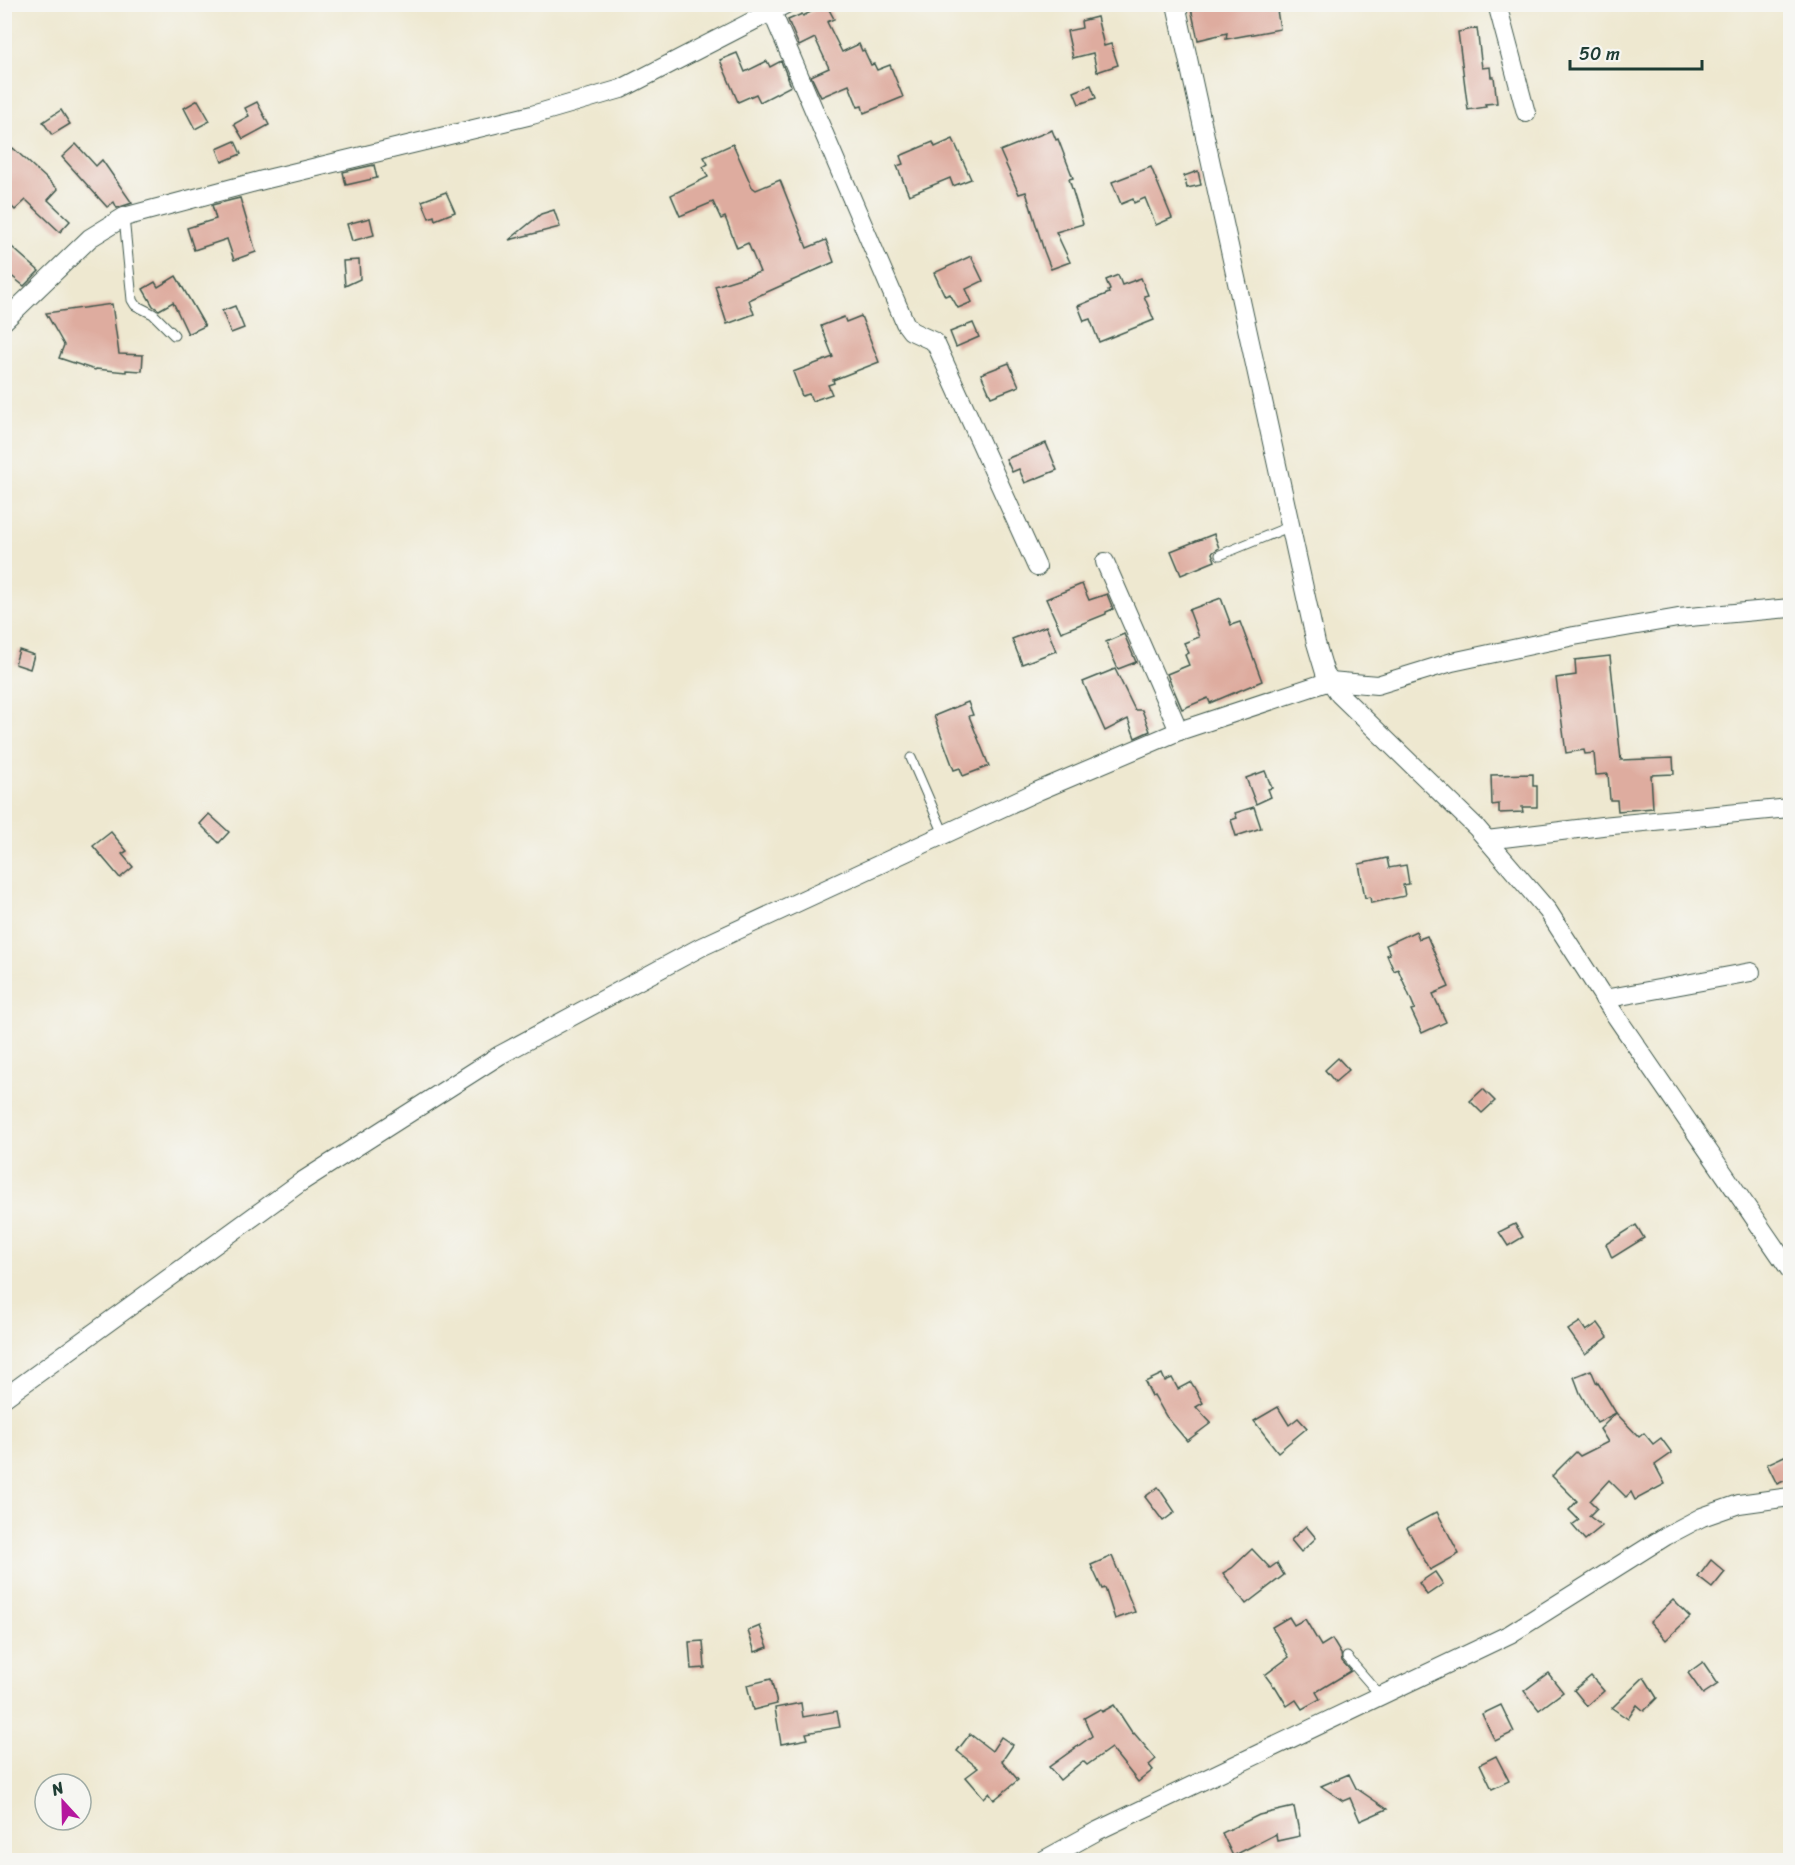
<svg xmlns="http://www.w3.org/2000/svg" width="1795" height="1865" viewBox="0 0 1795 1865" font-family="Sriracha,sans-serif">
  <rect width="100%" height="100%" fill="#f6f6f2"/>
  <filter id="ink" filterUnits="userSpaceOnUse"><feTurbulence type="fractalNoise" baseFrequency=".0167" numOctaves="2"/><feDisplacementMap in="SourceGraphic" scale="12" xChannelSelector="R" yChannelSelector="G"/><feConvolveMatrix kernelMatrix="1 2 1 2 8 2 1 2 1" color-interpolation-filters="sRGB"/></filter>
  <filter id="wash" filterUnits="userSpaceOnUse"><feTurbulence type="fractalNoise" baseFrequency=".008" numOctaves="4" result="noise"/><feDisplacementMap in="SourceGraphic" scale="24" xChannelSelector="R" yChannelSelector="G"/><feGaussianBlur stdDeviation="1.35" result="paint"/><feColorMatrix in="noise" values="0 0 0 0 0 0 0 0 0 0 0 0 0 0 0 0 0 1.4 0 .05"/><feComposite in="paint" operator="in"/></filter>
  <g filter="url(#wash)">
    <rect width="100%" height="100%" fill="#eee8d0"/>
    <g id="blocks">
      <g fill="#deac9f">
        <polygon points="826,4 834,19 827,22 842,52 859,44 862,51 864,50 871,65 874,64 877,70 890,65 903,97 864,113 862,106 858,107 849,85 821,97 811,76 829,68 815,38 799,46 788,20 802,14 803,16"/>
        <polygon points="1190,4 1276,4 1280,29 1226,39 1227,33 1198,40"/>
        <polygon points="1097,17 1104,46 1111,44 1118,65 1097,72 1093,53 1073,58 1067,31 1082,28 1081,21"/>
        <polygon points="1477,28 1482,68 1490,67 1491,77 1494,77 1497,103 1485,104 1486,107 1468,110 1458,32"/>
        <polygon points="737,53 745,72 767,61 770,67 781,61 791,86 760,102 756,94 738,102 720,60"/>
        <polygon points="1091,85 1096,98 1079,104 1074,92"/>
        <polygon points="198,100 210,121 195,129 184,108"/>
        <polygon points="257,102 269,125 243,139 234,124 249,116 245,108"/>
        <polygon points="61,110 70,124 52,135 43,122"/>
        <polygon points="1052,130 1056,140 1058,139 1073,178 1069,179 1083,224 1056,232 1070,262 1051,269 1044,251 1026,192 1019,194 1000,151"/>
        <polygon points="953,139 971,179 953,186 950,178 909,195 897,166 903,164 900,156 933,142 935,147"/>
        <polygon points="235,141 241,154 222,162 217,149"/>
        <polygon points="76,144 96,166 102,160 132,203 117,208 114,202 107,207 62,157"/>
        <polygon points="733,144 752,187 756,190 780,180 807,248 826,240 834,262 749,300 754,314 727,324 715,286 760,272 748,243 737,248 725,217 721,219 713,202 680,216 671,195 708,177 703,167 708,164 704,157"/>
        <polygon points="13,148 58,189 48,200 70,221 60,232 26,200 15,210 4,199 4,157"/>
        <polygon points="374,165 377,178 346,185 343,172"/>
        <polygon points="1151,167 1172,218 1156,225 1145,198 1134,203 1133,199 1121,204 1112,182"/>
        <polygon points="1198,171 1201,185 1187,188 1184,176"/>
        <polygon points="446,192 455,212 435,220 434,216 429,218 422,201"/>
        <polygon points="240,198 256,252 234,260 227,239 194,250 187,228 216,219 212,205"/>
        <polygon points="554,210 560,227 509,240 541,214"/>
        <polygon points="370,218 374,235 352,241 347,224"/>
        <polygon points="4,240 39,271 24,286 4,270"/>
        <polygon points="971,256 983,281 966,289 972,302 958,308 951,296 950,294 945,296 934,273"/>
        <polygon points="359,260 360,279 345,286 343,261"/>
        <polygon points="1118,275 1122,285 1141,278 1148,295 1144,296 1154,320 1099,342 1090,319 1084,321 1078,306 1109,293 1108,291 1110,290 1106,280"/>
        <polygon points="176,276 205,326 188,334 173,302 159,310 153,306 143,289 155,282 158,287"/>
        <polygon points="112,304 119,354 143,355 142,371 126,370 126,372 96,369 95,370 59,358 64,345 46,313"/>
        <polygon points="235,306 244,328 231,333 222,311"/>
        <polygon points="861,316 879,362 833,380 834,383 828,385 832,394 812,401 809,394 802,396 793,372 833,357 821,326 844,317 846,322"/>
        <polygon points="973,323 979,337 956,347 950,332"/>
        <polygon points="1009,363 1019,386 991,397 981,374"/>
        <polygon points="1046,443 1057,470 1025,483 1019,469 1012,472 1006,459"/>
        <polygon points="1214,534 1219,548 1212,553 1215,561 1181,575 1171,551"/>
        <polygon points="1082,584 1089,600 1107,594 1113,609 1106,612 1106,614 1061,632 1046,599"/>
        <polygon points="1221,598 1231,625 1240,622 1262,681 1210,703 1208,698 1182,709 1167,674 1189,665 1185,655 1189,653 1184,643 1199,637 1189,610"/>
        <polygon points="1046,626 1056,651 1022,664 1012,639"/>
        <polygon points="1124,634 1136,662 1118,669 1106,642"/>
        <polygon points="19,650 34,655 30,669 15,664"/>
        <polygon points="1610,656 1621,760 1673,758 1674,774 1651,775 1653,808 1618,811 1617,800 1610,800 1608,774 1596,775 1594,753 1585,754 1584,750 1566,753 1556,678 1576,675 1575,660"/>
        <polygon points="1115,669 1135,710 1142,710 1150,731 1135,738 1128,719 1105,731 1083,682"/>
        <polygon points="968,702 973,715 969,716 989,766 963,776 960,768 954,770 934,716"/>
        <polygon points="1265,771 1272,788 1268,789 1271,797 1256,804 1246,778"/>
        <polygon points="1533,774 1533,786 1537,786 1537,807 1522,807 1523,812 1499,813 1499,804 1492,805 1491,775"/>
        <polygon points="1254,807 1261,828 1236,836 1231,820 1237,818 1235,813"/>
        <polygon points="209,814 229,832 219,843 200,824"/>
        <polygon points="111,832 127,851 122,854 133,867 120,878 93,846"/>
        <polygon points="1387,858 1389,868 1406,865 1409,884 1403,885 1405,896 1371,903 1370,897 1365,898 1359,864"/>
        <polygon points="1416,931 1419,939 1427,936 1449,987 1433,994 1446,1022 1422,1033 1411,1010 1415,1009 1398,969 1394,971 1387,955 1390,954 1386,945"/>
        <polygon points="1338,1058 1349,1070 1335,1082 1325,1070"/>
        <polygon points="1483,1089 1495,1101 1482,1113 1470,1101"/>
        <polygon points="1515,1224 1523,1237 1508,1246 1499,1232"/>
        <polygon points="1636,1225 1644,1238 1612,1258 1606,1244"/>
        <polygon points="1580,1322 1586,1331 1598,1323 1608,1337 1585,1354 1568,1330"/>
        <polygon points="1591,1370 1597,1384 1598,1383 1616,1413 1597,1423 1580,1393 1574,1377"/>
        <polygon points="1162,1374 1165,1381 1172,1378 1178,1389 1191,1382 1203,1403 1196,1407 1211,1423 1187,1441 1166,1416 1154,1395 1152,1396 1145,1382"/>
        <polygon points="1278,1407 1289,1425 1298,1418 1307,1428 1278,1452 1254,1421"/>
        <polygon points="1616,1413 1639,1437 1644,1433 1653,1444 1661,1438 1672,1453 1655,1465 1665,1484 1635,1500 1631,1492 1626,1497 1609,1480 1590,1501 1597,1508 1589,1516 1602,1526 1585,1540 1572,1525 1579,1520 1569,1510 1577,1501 1552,1476 1576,1452 1580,1456 1608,1442 1600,1429"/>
        <polygon points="1791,1453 1791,1478 1777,1484 1767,1464"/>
        <polygon points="1158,1487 1175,1512 1163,1521 1145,1497"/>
        <polygon points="1437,1512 1459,1554 1430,1570 1407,1528"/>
        <polygon points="1306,1526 1316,1538 1301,1552 1291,1540"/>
        <polygon points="1252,1549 1270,1568 1277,1563 1284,1575 1246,1604 1223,1573 1232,1568"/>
        <polygon points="1112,1556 1135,1612 1115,1619 1105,1588 1102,1589 1091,1565"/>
        <polygon points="1711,1560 1725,1572 1712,1588 1698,1577"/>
        <polygon points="1435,1572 1443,1584 1427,1595 1419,1583"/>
        <polygon points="1673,1600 1690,1617 1666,1640 1650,1622"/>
        <polygon points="1289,1617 1294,1625 1305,1619 1321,1646 1332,1639 1341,1654 1342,1661 1351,1671 1316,1692 1320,1699 1302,1709 1296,1700 1287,1706 1275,1686 1274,1687 1265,1675 1289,1657 1272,1627"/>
        <polygon points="760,1626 768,1647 755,1652 748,1631"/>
        <polygon points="703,1641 705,1668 691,1669 689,1642"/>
        <polygon points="1703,1662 1718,1684 1703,1694 1688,1673"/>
        <polygon points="1548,1673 1563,1692 1539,1710 1524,1691"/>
        <polygon points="1591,1676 1604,1691 1587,1706 1574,1690"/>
        <polygon points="1644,1677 1657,1698 1644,1711 1637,1705 1628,1719 1612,1708"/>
        <polygon points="771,1679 777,1704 753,1710 747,1685"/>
        <polygon points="801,1703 803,1717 837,1711 840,1727 806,1733 808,1739 781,1744 775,1708"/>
        <polygon points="1114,1705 1133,1734 1134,1733 1156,1759 1149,1765 1153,1770 1138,1782 1111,1748 1087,1765 1083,1761 1060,1780 1049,1767 1092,1736 1084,1718 1100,1709 1102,1712"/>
        <polygon points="1501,1705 1514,1732 1495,1741 1482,1714"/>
        <polygon points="970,1734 992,1751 1001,1737 1013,1745 1002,1761 1018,1780 994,1800 989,1793 984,1798 966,1777 978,1768 957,1751"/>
        <polygon points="1496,1756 1509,1781 1492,1789 1480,1764"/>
        <polygon points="1349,1774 1356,1788 1387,1809 1360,1821 1350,1798 1343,1801 1321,1786"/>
        <polygon points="1294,1807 1300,1836 1277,1841 1276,1834 1233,1856 1222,1833 1259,1815"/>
      </g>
    </g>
  </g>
  <g filter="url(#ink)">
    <use href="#blocks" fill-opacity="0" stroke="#3e574b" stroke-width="1.5"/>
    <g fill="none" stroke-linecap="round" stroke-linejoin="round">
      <g stroke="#3e574b" stroke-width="11">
        <g id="service">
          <polyline points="124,217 132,300 135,305 153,314 174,335"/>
          <polyline points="1220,555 1291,526"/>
          <polyline points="911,758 944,834"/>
          <polyline points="1347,1657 1381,1696"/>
        </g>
      </g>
      <g stroke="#3e574b" stroke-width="20">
        <g id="minor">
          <polyline points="1176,4 1316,643 1325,673 1339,694 1476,827 1548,911 1613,1012 1790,1270"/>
          <polyline points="1497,4 1526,113"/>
          <polyline points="772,12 905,323 911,331 935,342 1037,567"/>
          <polyline points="4,321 90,238 124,217 263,180 532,115 621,89 786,4"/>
          <polyline points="1105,562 1179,731"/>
          <polyline points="1487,840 1602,826 1790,808"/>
          <polyline points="1604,999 1751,972"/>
          <polyline points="4,1398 301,1182 500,1055 701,947 1038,791 1179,731 1330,681 1377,685 1452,662 1574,636 1678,618 1790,608"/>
          <polyline points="1044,1860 1097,1831 1510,1634 1666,1536 1702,1517 1739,1504 1790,1497"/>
        </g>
      </g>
      <use href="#service" stroke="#fff" stroke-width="9"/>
      <use href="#minor" stroke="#fff" stroke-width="18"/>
    </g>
  </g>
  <rect width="1795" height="1865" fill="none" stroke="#f6f6f2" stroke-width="24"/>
  <g transform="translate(63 1802) rotate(338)"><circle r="28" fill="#f6f6f2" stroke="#a0aca6" stroke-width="1.5"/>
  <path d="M0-4.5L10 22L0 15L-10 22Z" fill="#b5179e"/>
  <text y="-9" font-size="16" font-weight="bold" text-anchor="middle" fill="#1f3d34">N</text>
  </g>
  <path d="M1570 60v9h132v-9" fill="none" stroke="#1f3d34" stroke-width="3"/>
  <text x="1579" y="60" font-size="18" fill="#1f3d34" stroke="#f6f6f2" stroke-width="4.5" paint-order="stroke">50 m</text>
</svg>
